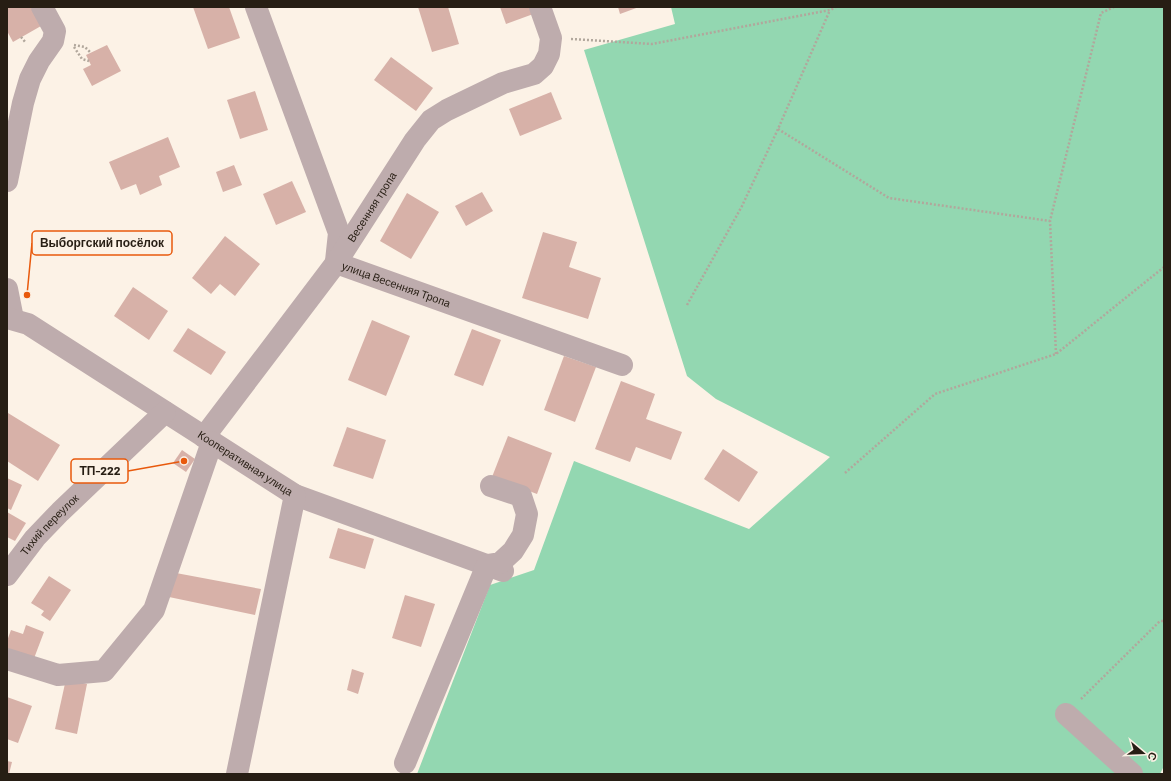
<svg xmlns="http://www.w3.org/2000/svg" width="1171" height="781" viewBox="0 0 1171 781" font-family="Barlow,sans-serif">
  <rect width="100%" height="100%" fill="#fcf2e6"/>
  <polygon fill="#93d7b1" points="671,7 1164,7 1164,766 1160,774 417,774 490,585 534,570 574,461 749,529 830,457 716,399 687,376 584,50 675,24"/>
  <g fill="#d7b1a8">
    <polygon points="7,7 31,7 41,26 13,42 7,31"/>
    <polygon points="193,7 229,7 240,38 208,49"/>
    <polygon points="418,7 448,7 459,44 432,52"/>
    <polygon points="500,7 534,7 536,13 506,24"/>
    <polygon points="618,7 639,7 620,14"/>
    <polygon points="107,45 121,71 92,86 83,69 91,65 86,55"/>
    <polygon points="391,57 433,88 416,111 374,80"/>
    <polygon points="255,91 268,130 240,139 227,100"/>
    <polygon points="551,92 562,119 520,136 509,109"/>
    <polygon points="168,137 180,167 159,176 162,185 140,195 136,184 121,190 109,162"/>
    <polygon points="234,165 242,185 223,192 216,172"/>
    <polygon points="292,181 306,212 276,225 263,194"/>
    <polygon points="482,192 493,211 466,226 455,206"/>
    <polygon points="407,193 439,212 411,259 380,241"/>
    <polygon points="543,232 577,242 569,267 601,278 588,319 522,298"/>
    <polygon points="225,236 260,264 235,296 220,284 211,294 192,278"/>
    <polygon points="133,287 168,311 149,340 114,316"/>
    <polygon points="372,320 410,336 386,396 348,380"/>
    <polygon points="188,328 226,352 211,375 173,351"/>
    <polygon points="472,329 501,340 483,386 454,375"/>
    <polygon points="564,356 596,367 575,422 544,410"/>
    <polygon points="621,381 655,394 646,419 682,432 671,460 636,447 630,462 595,449"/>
    <polygon points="8,413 60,445 38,481 7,461 7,415"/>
    <polygon points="347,427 386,440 373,479 333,466"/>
    <polygon points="508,436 552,453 537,494 492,477"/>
    <polygon points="723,449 758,472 739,502 704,479"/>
    <polygon points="182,450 195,459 186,472 173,463"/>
    <polygon points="7,478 22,485 11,510 7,508"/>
    <polygon points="7,512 26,523 15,541 7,537"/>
    <polygon points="338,528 374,539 365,569 329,558"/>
    <polygon points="176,573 261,589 255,615 169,597"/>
    <polygon points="49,576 71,590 50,621 41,615 44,611 31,603"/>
    <polygon points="405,595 435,604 421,647 392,638"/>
    <polygon points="26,625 44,632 33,661 7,650 7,641 11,630 23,634"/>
    <polygon points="352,669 364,673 358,694 347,690"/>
    <polygon points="66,679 87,684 77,734 55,729"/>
    <polygon points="7,697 32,706 18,743 7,739"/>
    <polygon points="7,761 12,762 9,774 7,774"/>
  </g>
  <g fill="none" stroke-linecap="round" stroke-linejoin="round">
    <g stroke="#b1a79c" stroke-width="2.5" stroke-dasharray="2 2" stroke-linecap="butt">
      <polyline points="21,37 26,43"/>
      <polyline points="571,39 652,44 830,10 836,7"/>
      <polyline points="74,45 85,47 91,53"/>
      <polyline points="74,47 82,59 89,61"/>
      <polyline points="778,129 889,198 1050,221"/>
      <polyline points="687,305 742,206 778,129 830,10"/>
      <polyline points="1056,354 1050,221 1101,13 1114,7"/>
      <polyline points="845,473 935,394 1056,354 1164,267"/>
      <polyline points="1081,699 1160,621 1164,621"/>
    </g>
    <g stroke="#beacad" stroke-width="22">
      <polyline points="256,7 339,233 336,261"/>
      <polyline points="7,181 23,103 30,79 39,61 53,41 55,31 42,7"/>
      <path id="s1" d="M 336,263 L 622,365"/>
      <polyline points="7,289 13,319"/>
      <path id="s2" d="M 7,318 L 28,324 L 295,495 L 503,571"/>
      <path id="s3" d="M 204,437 L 336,263 L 415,140 L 431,120 L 447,110 L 503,83 L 534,74 L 543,66 L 549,54 L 551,38 L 540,7"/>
      <path id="s4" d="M 7,575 L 35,538 L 60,512 L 165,412"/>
      <polyline points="7,659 58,675 104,671 154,610 212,442"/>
      <polyline points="1066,714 1132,774"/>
      <polyline points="405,763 487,565 500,563 513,551 523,535 527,514 521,496 491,486"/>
      <polyline points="237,774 295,495"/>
    </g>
  </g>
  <g text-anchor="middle" stroke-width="3" stroke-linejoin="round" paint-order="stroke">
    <g font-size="11" fill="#271e14" stroke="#fcf2e6">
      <text dy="4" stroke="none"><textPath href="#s3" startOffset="285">Весенняя тропа</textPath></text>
      <text dy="4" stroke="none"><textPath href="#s1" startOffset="64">улица Весенняя Тропа</textPath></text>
      <text dy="4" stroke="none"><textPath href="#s2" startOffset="280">Кооперативная улица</textPath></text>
      <text dy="4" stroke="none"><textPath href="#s4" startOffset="66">Тихий переулок</textPath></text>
    </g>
  </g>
  <path fill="none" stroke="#e8590c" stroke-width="1.5" d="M27 295L32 243M184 461L128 471"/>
  <g fill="#e8590c" stroke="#fcf2e6" stroke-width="1.5">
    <circle cx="27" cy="295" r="4"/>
    <circle cx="184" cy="461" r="4"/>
  </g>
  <g fill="#fcf2e6" stroke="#e8590c" stroke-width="1.5">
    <rect x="32" y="231" width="140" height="24" rx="4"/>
    <rect x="71" y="459" width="57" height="24" rx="4"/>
  </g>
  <g font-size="12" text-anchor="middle" font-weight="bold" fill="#271e14">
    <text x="102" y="247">Выборгский посёлок</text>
    <text x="100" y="475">ТП-222</text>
  </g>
  <rect width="1171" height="781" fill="none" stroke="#271e14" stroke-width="16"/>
  <g transform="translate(1143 753) rotate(109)" stroke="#fcf2e6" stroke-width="3" paint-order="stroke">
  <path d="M0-3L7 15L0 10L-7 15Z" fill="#271e14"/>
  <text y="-6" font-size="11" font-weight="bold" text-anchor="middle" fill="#271e14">С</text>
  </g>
</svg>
